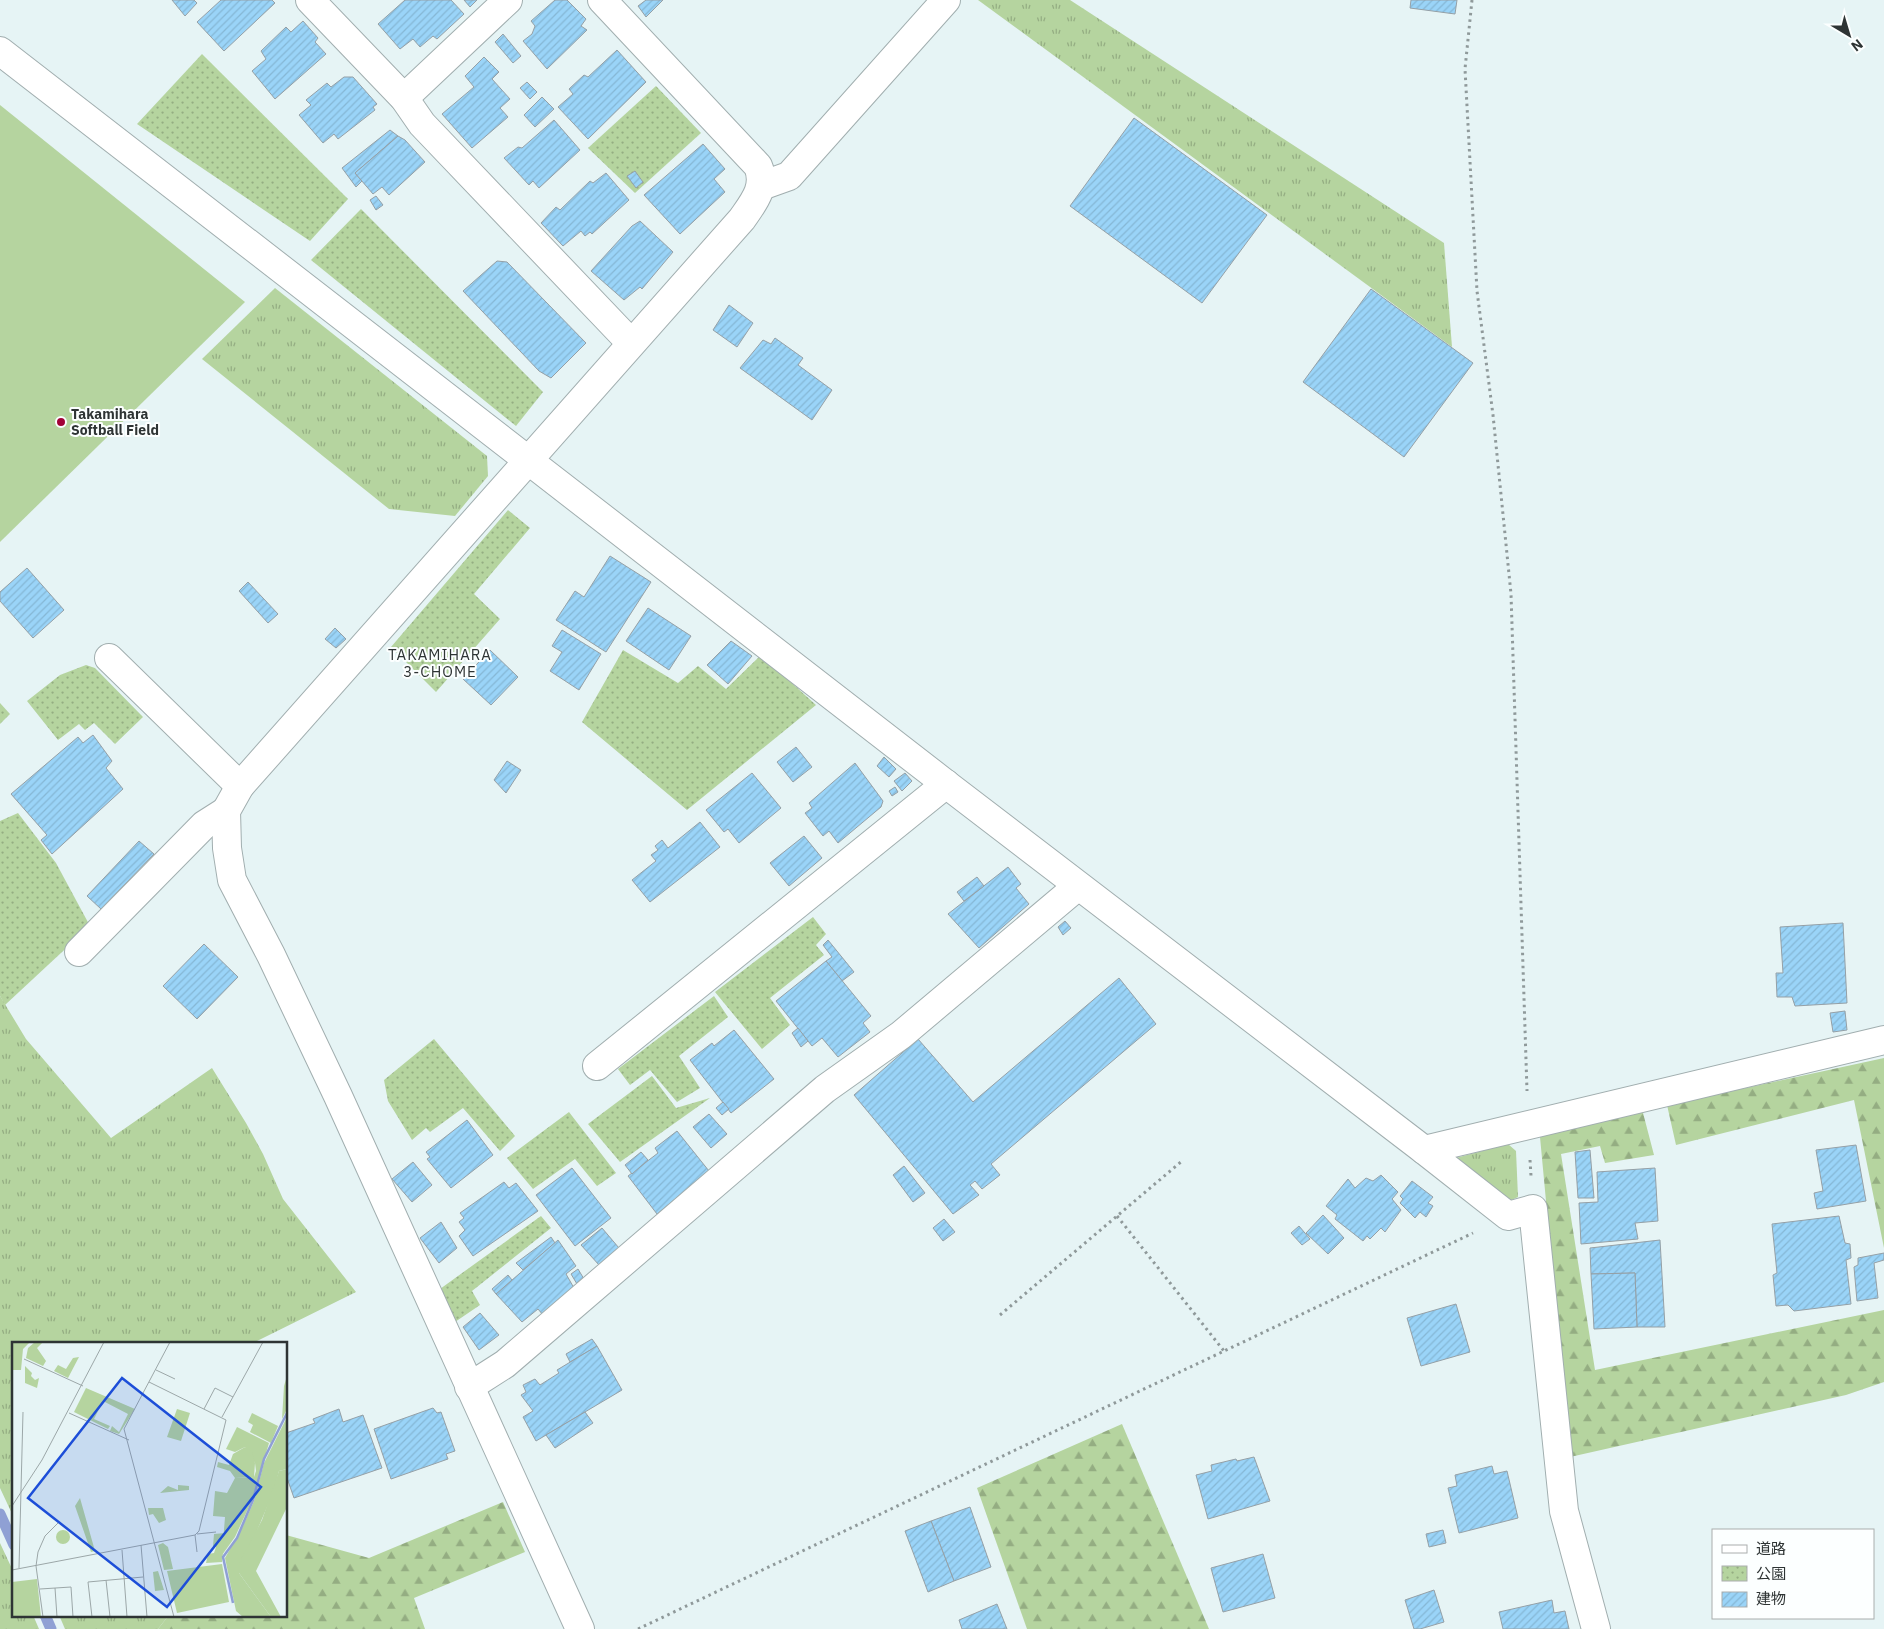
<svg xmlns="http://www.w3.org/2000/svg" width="1884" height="1629" viewBox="0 0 1884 1629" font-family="'IBM Plex Sans','Noto Sans JP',sans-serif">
  <defs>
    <pattern id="grass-tufts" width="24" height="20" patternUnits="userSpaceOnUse" patternTransform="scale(1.25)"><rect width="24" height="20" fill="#b5d49f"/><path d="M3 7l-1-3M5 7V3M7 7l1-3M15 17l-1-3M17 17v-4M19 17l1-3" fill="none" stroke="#94ad82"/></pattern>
    <pattern id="forest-firs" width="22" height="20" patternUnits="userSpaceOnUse" patternTransform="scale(1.25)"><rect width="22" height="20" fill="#b5d49f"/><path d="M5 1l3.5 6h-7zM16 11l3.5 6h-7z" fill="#94ad82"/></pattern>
    <pattern id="park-dots" width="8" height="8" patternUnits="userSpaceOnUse" patternTransform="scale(1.25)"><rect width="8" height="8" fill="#b5d49f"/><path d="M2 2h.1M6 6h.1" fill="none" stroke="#94ad82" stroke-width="1.8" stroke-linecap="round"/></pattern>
    <pattern id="building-hatch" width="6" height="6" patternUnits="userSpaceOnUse" patternTransform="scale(1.25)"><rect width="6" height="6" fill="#9ad4f8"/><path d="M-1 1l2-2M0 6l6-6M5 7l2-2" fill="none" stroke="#85b7d5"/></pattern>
  </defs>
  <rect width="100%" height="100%" fill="#e6f4f5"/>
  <g fill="url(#grass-tufts)">
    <polygon points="978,0 1070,0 1444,243 1452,347"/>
    <polygon points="275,288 487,456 488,476 455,516 389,509 202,359"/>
    <polygon points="0,996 26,1039 111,1138 212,1068 246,1123 263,1154 283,1199 356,1292 253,1343 14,1343 14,1518 0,1488"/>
    <polygon points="1508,1144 1516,1151 1518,1197 1503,1204 1452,1159"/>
    <polygon points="0,1543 14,1573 14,1615 33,1615 39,1629 0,1629"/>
    <polygon points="59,1615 169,1615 158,1629 65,1629"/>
  </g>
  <g fill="url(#forest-firs)">
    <polygon points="1884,1058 1884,1248 1854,1100 1676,1145 1667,1105"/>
    <polygon points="1642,1109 1654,1155 1605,1163 1600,1146 1561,1154 1595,1370 1884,1310 1884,1382 1846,1395 1570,1457 1540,1137"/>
    <polygon points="1122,1424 1209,1629 1027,1629 977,1488"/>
    <polygon points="503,1502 525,1552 414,1598 425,1629 158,1629 169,1615 286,1615 286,1535 369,1558"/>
  </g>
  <g fill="url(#park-dots)">
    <polygon points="202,54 348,199 310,241 137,124"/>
    <polygon points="656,86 701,133 635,193 588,148"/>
    <polygon points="361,209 543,392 516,426 311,260"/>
    <polygon points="508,510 530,528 474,594 500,619 436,692 391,647"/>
    <polygon points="623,650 678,683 698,666 726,689 761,655 816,705 687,810 582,722"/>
    <polygon points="86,665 95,668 143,717 115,744 94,723 85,730 79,724 58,740 27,701 60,675"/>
    <polygon points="0,703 10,714 0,724"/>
    <polygon points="18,813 56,863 90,926 5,1005 0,996 0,821"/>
    <polygon points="813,917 826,934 816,945 824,955 770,998 790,1025 762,1049 715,992"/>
    <polygon points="714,996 728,1017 679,1056 700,1088 677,1102 650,1070 630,1085 618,1069"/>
    <polygon points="434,1039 515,1136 500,1151 463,1108 430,1132 426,1128 412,1140 388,1101 384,1080"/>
    <polygon points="652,1076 676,1108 710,1098 620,1162 588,1124"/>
    <polygon points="569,1112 616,1173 597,1186 575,1159 533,1189 507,1158"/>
    <polygon points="541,1216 551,1228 472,1291 480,1305 455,1322 440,1289"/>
  </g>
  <polygon fill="#b5d49f" points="0,105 245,302 0,542"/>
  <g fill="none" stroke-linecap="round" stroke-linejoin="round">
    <g stroke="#8fa0d4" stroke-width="11">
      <polyline points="0,1514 14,1545"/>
      <polyline points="45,1615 51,1629"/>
    </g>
  </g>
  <g fill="url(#building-hatch)" stroke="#95a0a6">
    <polygon points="172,0 194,0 197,3 185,16"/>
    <polygon points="221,0 272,0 275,3 224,51 197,22"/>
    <polygon points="405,0 451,0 464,14 437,39 433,36 420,47 413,39 400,49 378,24"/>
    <polygon points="464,0 477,0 470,7"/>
    <polygon points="555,0 567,0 586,19 581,26 587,30 547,69 523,41 532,34 535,26 531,21"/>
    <polygon points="646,0 663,0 646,17 638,6"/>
    <polygon points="1411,0 1457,0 1455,14 1410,8"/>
    <polygon points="303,21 318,38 315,42 326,54 275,99 252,71 266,59 261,51 286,27 291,32"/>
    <polygon points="503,34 521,56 513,63 495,42"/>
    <polygon points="617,50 646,82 588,139 558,107 573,94 569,89 584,75 588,77"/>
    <polygon points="484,57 499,72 492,79 510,99 500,108 508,117 472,148 442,114 474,87 465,76"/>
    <polygon points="344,77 353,77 377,104 373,107 375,110 338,139 334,134 323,143 299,115 311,105 306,100 327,83 331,87"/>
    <polygon points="527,82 537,92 530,99 520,88"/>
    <polygon points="542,97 554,109 535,127 524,115"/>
    <polygon points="1134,118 1267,215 1202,303 1070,206"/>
    <polygon points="554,120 580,150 539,188 533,181 529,185 504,158 518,147 522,148"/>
    <polygon points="390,130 398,136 355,173 362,181 356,187 342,168"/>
    <polygon points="398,136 405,140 425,162 389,195 382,187 373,194 355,173"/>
    <polygon points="703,144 725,169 714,179 725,192 680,234 644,195"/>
    <polygon points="635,171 643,182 636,188 627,176"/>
    <polygon points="606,173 629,200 592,234 590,232 585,236 581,231 563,246 541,223 556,207 560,210 590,181 593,183"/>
    <polygon points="376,196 383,205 376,210 370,200"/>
    <polygon points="640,221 673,252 642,289 640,287 624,300 591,271 632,226"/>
    <polygon points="497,261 507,262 586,343 551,378 539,371 463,291"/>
    <polygon points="1371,289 1473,363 1404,457 1303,382"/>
    <polygon points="729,305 753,323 737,347 713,330"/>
    <polygon points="775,338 803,358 798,365 832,390 812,420 740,368 763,340 771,344"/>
    <polygon points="610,556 651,582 606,652 556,620 575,591 584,597"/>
    <polygon points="27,568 64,610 33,638 0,601 0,592"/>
    <polygon points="248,582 278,614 268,623 239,591"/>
    <polygon points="648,608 691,636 669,670 626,641"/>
    <polygon points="335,628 346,639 336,648 325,639"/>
    <polygon points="562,630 601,654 579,690 550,671 562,652 552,646"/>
    <polygon points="731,641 752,656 728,684 707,665"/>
    <polygon points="490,650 518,677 491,705 463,679"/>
    <polygon points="93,735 112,761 106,768 123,789 52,854 41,840 47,835 11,794 78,737 83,743"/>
    <polygon points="796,747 812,767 793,782 777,762"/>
    <polygon points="884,757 896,769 889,777 877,766"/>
    <polygon points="507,761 521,770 506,793 494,780"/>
    <polygon points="855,763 883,801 881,807 838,843 829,831 823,836 805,813 812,808 809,803"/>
    <polygon points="752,773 781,808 739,843 728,829 724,832 706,810"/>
    <polygon points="905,773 912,781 902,791 894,781"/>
    <polygon points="895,787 898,792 892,796 889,791"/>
    <polygon points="700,822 720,847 650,902 632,880 656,861 651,855 658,850 655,846 662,840 668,848"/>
    <polygon points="804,836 822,858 789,886 770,863"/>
    <polygon points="139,841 154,854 101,909 87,896"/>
    <polygon points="1008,867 1021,884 1016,888 1029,904 979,948 948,914"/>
    <polygon points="977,877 984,886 964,901 957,892"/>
    <polygon points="1065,921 1071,928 1063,935 1058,927"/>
    <polygon points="1843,923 1847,1003 1795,1006 1792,997 1777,997 1776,973 1783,973 1780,927"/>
    <polygon points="828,940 854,972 842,981 826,961 832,957 823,945"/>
    <polygon points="204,944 238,977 197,1019 163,986"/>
    <polygon points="826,961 871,1016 863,1023 870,1032 838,1057 822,1038 812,1046 776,1001"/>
    <polygon points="1119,978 1156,1024 991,1164 1000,1175 982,1189 975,1181 970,1185 979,1195 953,1214 854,1095 918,1039 973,1102"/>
    <polygon points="1845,1011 1847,1030 1833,1032 1830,1013"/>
    <polygon points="798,1028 808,1041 801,1047 792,1033"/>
    <polygon points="734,1030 774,1079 731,1113 690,1060 712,1043 714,1046"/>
    <polygon points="723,1102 729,1109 722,1115 716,1108"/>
    <polygon points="709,1114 727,1134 711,1148 693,1127"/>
    <polygon points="467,1120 493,1155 451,1188 427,1159 430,1157 426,1152"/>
    <polygon points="677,1131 709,1171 657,1214 628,1176 658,1153 655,1148"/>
    <polygon points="1856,1145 1866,1201 1817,1209 1814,1193 1823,1191 1816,1150"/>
    <polygon points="1590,1150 1594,1198 1578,1198 1575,1152"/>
    <polygon points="641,1152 648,1160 632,1174 625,1165"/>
    <polygon points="413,1162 432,1185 412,1202 392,1179"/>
    <polygon points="904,1166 925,1193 913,1202 893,1175"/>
    <polygon points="572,1168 611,1218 575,1246 536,1195"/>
    <polygon points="1655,1168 1658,1221 1635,1223 1638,1239 1581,1244 1579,1203 1598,1202 1597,1172"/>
    <polygon points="1381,1175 1398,1192 1392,1199 1401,1210 1385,1232 1381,1228 1370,1239 1367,1236 1363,1241 1335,1219 1337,1215 1326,1206 1348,1179 1355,1188 1366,1178 1373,1181"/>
    <polygon points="1412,1181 1433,1197 1428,1203 1433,1206 1426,1217 1420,1212 1415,1218 1400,1203 1403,1199 1400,1196"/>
    <polygon points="504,1182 509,1188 516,1183 538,1211 473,1256 459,1236 465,1230 459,1222 464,1218 460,1213"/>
    <polygon points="1323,1215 1344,1238 1328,1254 1306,1233"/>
    <polygon points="1839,1216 1845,1243 1850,1244 1851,1258 1846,1260 1851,1304 1794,1311 1788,1305 1776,1306 1773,1275 1777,1273 1772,1224"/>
    <polygon points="944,1219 955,1232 943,1241 933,1228"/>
    <polygon points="441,1222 457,1248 439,1263 420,1238"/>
    <polygon points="1299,1226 1310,1239 1302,1245 1291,1233"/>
    <polygon points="602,1228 619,1248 599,1265 581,1245"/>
    <polygon points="551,1237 555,1243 523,1270 516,1263"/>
    <polygon points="558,1240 576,1266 566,1274 574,1288 543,1315 538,1309 522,1322 496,1294"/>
    <polygon points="1660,1240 1665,1327 1637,1327 1635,1273 1591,1274 1590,1248"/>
    <polygon points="1884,1253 1884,1260 1874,1263 1878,1298 1857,1301 1854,1267 1858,1265 1858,1258"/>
    <polygon points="578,1269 584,1279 577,1284 571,1274"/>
    <polygon points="1635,1273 1637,1327 1594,1329 1591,1274"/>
    <polygon points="508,1275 512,1280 496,1294 492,1289"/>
    <polygon points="1456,1304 1470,1352 1421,1366 1407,1318"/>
    <polygon points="480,1313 499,1335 479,1350 463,1327"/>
    <polygon points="592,1339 597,1346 570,1362 566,1354"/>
    <polygon points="597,1346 622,1390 536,1441 523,1417 533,1411 521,1395 526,1392 523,1385 535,1379 540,1385 559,1373 557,1370"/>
    <polygon points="433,1408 437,1413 441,1412 455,1451 446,1454 448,1459 391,1479 374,1429"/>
    <polygon points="339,1409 343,1422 363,1415 382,1468 294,1498 286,1475 286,1433 315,1423 313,1419"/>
    <polygon points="585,1412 593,1423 555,1448 546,1435"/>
    <polygon points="1254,1457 1270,1501 1208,1519 1196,1475 1212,1471 1211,1465 1236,1459 1237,1461"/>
    <polygon points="1492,1466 1494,1474 1507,1471 1518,1518 1459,1533 1448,1488 1457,1486 1455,1475"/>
    <polygon points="970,1507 991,1567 954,1581 931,1521"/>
    <polygon points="931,1521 954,1581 928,1592 905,1531"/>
    <polygon points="1443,1530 1446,1543 1429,1547 1426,1534"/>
    <polygon points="1263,1554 1275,1598 1223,1612 1211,1568"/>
    <polygon points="1434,1590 1444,1622 1420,1629 1414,1629 1405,1600"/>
    <polygon points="1552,1600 1554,1613 1565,1611 1569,1629 1503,1629 1499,1612"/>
    <polygon points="997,1604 1007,1629 962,1629 959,1620"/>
  </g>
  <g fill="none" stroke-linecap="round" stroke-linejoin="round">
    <g stroke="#a1aeaf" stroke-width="30">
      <g id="minor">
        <polyline points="310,0 404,98 422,124 631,343"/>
        <polyline points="0,51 946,784 1424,1150 1508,1216 1533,1209 1564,1511 1596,1629"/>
        <polyline points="404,98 508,0"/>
        <polyline points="761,186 789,176 946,0"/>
        <polyline points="109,658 240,786"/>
        <polyline points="79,952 204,825 226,811"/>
        <polyline points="597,1066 946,784"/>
        <polyline points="1424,1150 1884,1040"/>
        <polyline points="469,1387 505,1364 825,1089 901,1035 1078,886"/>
        <path d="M 580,1629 L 338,1096 L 271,955 L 232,880 L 227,848 L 226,811 L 240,786 L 742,219 C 753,203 767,187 758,166 L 602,0"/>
      </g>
    </g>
    <g stroke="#8f999a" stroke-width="3" stroke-dasharray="2.5 4" stroke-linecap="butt">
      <polyline points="1472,0 1465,69 1477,291 1493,415 1511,594 1527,1091"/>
      <polyline points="1530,1160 1531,1176"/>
      <polyline points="1117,1216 1224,1351"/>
      <polyline points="1000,1315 1182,1161"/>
      <polyline points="638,1629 1473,1233"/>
    </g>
    <use href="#minor" stroke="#fff" stroke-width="28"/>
  </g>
  <circle fill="#a20237" stroke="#fcffff" stroke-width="2" cx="61" cy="422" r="5"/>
  <g text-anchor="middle" stroke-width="4" stroke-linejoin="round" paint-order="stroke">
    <g font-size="14" font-weight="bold" fill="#2e3434" stroke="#fcffff" text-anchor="start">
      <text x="71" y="419">Takamihara<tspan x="71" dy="16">Softball Field</tspan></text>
    </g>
    <g font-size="15" letter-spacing="1" fill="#2e3434" stroke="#fcffff">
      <text x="440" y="660">TAKAMIHARA<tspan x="440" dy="17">3-CHOME</tspan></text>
    </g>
  </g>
  <g transform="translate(12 1342)">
    <rect width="275" height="275" fill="#e6f4f5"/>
    <path d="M 275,34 L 275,67 L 270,77 L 272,44 ZM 240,71 L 266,84 L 259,101 L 238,90 L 241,83 L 236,80 ZM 275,75 L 275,127 L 267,129 L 261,151 L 227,231 L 259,275 L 231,275 L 224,269 L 213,216 L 231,184 L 242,159 L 252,121 ZM 225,85 L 257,101 L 241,156 L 223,195 L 210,213 L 213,175 L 201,174 L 203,149 L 215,151 L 223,136 L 242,135 L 244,129 L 243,121 L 233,105 L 223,110 L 214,107 ZM 68,156 L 83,209 L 79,210 L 63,164 ZM44 195a7 7 0 1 1 14 0a7 7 0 1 1-14 0ZM 151,201 L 156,205 L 161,227 L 152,228 L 146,203 Z" fill="#b5d49f"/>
    <path d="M 0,0 L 18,0 L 11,7 L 9,28 L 0,28 ZM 74,46 L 123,67 L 107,92 L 98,89 L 100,84 L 107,90 L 116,72 L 91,59 L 82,77 L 98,84 L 96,87 L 62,70 ZM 165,67 L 178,71 L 169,99 L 155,95 ZM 233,105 L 240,110 L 243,121 L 242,135 L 223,136 L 218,129 L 205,125 L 206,120 L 217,123 L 221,112 ZM 275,127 L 275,165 L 244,229 L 269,275 L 259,275 L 227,231 L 227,221 L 250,178 L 267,129 Z" fill="#b5d49f"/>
    <path d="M 23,0 L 31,0 L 25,6 L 34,19 L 31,24 L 14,16 L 16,6 ZM 67,15 L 56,36 L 42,29 L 46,23 L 54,27 L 61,16 ZM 13,24 L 20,31 L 19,34 L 23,38 L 27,36 L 25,46 L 13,41 ZM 166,143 L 177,144 L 177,148 L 148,151 L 156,144 L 166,148 ZM 136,166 L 151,166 L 154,178 L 147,181 L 141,172 L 137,173 ZM 213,191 L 210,220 L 194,221 L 196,212 L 202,211 L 204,205 L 201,204 L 202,192 ZM 146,229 L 152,248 L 143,249 L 141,230 Z" fill="#b5d49f"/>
    <path d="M 210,222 L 217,260 L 165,271 L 155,229 ZM 25,237 L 29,275 L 0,275 L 0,240 Z" fill="#b5d49f"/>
    <path fill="none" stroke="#8fa0d4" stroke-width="2.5" d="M 221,261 L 211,215 L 225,196 L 241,158 L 252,117 L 275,71"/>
    <path fill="none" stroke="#9ca7a8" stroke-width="1" d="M 158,0 L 112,87 L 162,275M 12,17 L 71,44M 144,28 L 163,37M 192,67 L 203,46 L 221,55M 57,71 L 117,98M 210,75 L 251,0M 0,164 L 30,118 L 92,0M 185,192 L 204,190M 183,193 L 185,210M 129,203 L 135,275M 110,208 L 115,275M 7,226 L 11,70M 0,228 L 183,193 L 187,189 L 214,78 L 137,40M 94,238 L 98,275M 43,246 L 45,275M 28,247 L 59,245 L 61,275M 31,275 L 24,224 L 26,210 L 33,194 L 46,181M 80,275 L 76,240 L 131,235"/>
    <path fill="#1d4ed8" fill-opacity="0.15" stroke="#1d4ed8" stroke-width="2.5" d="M 110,36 L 249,145 L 155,265 L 16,156 Z"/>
    <rect width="275" height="275" fill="none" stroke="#2e3434" stroke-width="2.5"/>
  </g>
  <rect x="1712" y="1529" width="162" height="90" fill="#fcffff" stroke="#aaaeae"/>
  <rect x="1722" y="1545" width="25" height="8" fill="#ffffff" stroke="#aaaeae"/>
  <text x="1756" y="1554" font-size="15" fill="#2e3434">道路</text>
  <rect x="1722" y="1566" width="25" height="15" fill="url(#park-dots)" stroke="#aaaeae"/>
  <text x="1756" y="1579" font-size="15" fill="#2e3434">公園</text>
  <rect x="1722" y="1592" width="25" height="15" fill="url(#building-hatch)" stroke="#aaaeae"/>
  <text x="1756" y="1604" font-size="15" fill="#2e3434">建物</text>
  <g transform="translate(1849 35) rotate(142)" stroke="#fcffff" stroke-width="4" paint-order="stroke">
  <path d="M0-4L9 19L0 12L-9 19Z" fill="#2e3434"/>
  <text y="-8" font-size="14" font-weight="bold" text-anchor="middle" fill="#2e3434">N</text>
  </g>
</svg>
